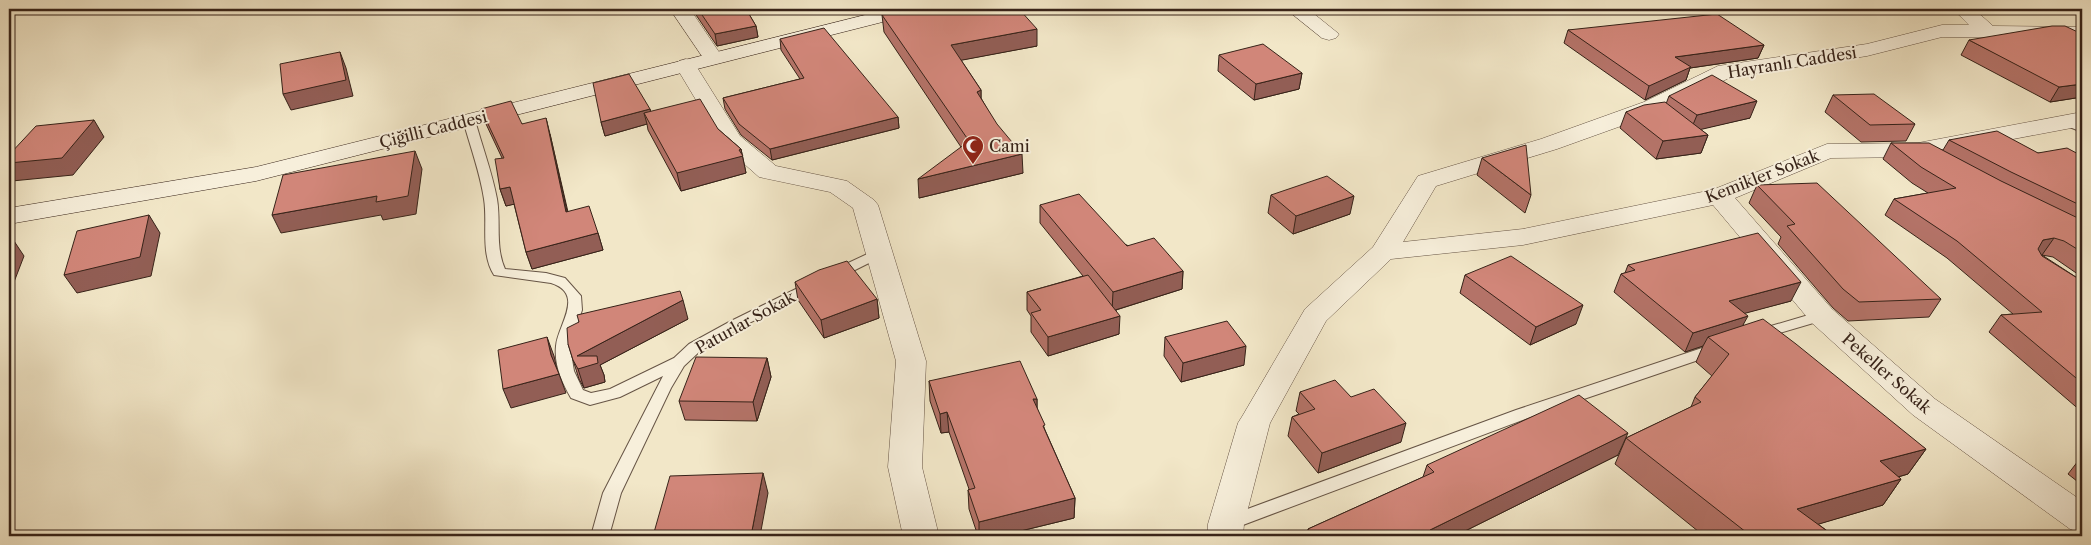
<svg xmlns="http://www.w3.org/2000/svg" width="2091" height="545" viewBox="0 0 2091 545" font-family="'Libre Caslon Text',serif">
  <rect width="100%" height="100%" fill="#f2e7c8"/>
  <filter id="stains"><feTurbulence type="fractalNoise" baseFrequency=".004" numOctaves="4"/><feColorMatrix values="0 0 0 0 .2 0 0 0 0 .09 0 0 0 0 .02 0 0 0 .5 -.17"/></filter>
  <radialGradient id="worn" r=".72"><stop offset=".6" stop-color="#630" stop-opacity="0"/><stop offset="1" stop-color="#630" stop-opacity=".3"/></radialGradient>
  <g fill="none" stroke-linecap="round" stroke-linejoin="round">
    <g stroke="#665445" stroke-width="2">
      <g id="lane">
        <path d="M 469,117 L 475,120 C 482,146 492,172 497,199 C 501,222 495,247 505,269 L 546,273 L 565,278 L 581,296 L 582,310 L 570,347 L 574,371 L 583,390 L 591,393 L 610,389 L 674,358 L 689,344 L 731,321 L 808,283 L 818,283 L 820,286 L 818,289 L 741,327 L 699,352 L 684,366 L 671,388 L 621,493 L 609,536 L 591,536 L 603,493 L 663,376 L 620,397 L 590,405 L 571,398 C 562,382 554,365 556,346 C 557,326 586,294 551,283 L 494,275 C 480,253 488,223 484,199 C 480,172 470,146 463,120 Z"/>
        <polygon points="2066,119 2082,125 2082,132 2062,124 2060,122 2062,120"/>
        <polygon points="878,249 883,250 885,253 883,256 841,277 831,277 829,274 831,271"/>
        <polygon points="1822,311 1827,313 1829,316 1827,319 1759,339 1754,337 1752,334 1754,331"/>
        <polygon points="1717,343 1722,344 1724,348 1722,352 1528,418 1235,528 1229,530 1223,528 1220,523 1223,518 1516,410"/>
      </g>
    </g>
    <g stroke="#665445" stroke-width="1">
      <g id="street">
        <polygon points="670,9 690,9 723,58 720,62 713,64 706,62"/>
        <polygon points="1286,9 1308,9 1339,34 1336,38 1329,40 1322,38"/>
        <polygon points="1953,9 1974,9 1993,26 2082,27 2082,39 1942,37 1867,56 1731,77 1660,112 1557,149 1436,186 1403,242 1523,229 1712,190 1827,144 1918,143 2082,112 2082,126 1918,157 1831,158 1735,198 1832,309 1935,399 2082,501 2082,533 2070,529 1913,415 1812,323 1713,205 1523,245 1391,259 1326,321 1270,423 1244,524 1243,536 1207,536 1208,524 1238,423 1243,415 1305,309 1373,247 1418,176 1541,139 1644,102 1718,66 1867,44 1942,25 1969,25"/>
        <polygon points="686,59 693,61 740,136 776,166 847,181 874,200 878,205 926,361 922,467 939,536 903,536 888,467 896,361 853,208 830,192 759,177 723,145 675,65 679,61"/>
      </g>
    </g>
    <g stroke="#372319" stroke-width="1">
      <polygon id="secondary" points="889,9 921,9 918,13 256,181 9,224 9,208 256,167"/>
    </g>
    <use href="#lane" fill="#f7efdb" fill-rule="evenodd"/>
    <use href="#street" fill="#f7efdb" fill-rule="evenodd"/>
    <use href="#secondary" fill="#f7efdb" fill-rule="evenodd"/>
  </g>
  <g fill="#b47368" stroke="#372319">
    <polygon points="692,9 746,9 756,26 758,37 717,46"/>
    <polygon points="882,15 1037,46 961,60 981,90 981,98 1023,173 919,198 961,147 884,32"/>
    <polygon points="1568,30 1764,45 1758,58 1690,68 1686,80 1645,100 1564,43"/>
    <polygon points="780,39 898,117 899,128 772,160 741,135 725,109 723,98 800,79 781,50"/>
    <polygon points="1969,40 2082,97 2050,102 1961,55"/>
    <polygon points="1219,55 1302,73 1299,89 1254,100 1218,71"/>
    <polygon points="1833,95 1915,124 1906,141 1861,142 1825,112"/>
    <polygon points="1669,96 1750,118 1700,129 1708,135 1701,153 1656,159 1620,128 1626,112 1666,104"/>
    <polygon points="481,109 550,134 568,212 598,233 603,250 532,269 526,252 514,204 506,206 500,189 502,158 486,124"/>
    <polygon points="650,109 651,112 718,129 741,149 746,173 681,191 648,130 647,124 605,136 601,122"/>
    <polygon points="1949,140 2038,153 2082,156 2082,277 2053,257 2042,255 2082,281 2082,412 1989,332 2001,315 2013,314 1947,258 1885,215 1894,199 1928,193 1912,183 1883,159 1891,143 1943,150"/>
    <polygon points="1482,158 1531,195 1525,213 1477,175"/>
    <polygon points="1757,185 1941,299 1929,317 1848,321 1833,308 1778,244 1781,237 1749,203"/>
    <polygon points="1271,195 1350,214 1293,234 1268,213"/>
    <polygon points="1040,205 1183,271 1182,289 1116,310 1119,334 1048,356 1031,332 1031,316 1027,310 1027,292 1083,276 1040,223"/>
    <polygon points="1628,265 1791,301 1744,313 1743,325 1926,449 1908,474 1898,477 1901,479 1883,505 1818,524 1834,536 1704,536 1615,464 1626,438 1691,407 1695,397 1712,376 1696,362 1703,346 1685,352 1614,292 1621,274 1625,273"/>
    <polygon points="1465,275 1576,324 1530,345 1460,293"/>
    <polygon points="795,282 877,299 879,318 824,338 798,300"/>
    <polygon points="688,319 600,365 604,375 605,382 584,388 579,379 568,344"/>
    <polygon points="1165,337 1244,365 1181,382 1164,356"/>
    <polygon points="767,358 771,377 757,421 685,420 679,401"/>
    <polygon points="929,381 1037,399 1037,408 1045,430 1075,498 1074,518 1000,536 978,536 969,509 968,490 969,489 949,432 941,433 930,401"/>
    <polygon points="1300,392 1351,397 1401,442 1318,473 1288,436 1292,417 1299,414 1296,411"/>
    <polygon points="1618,455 1455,536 1306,536 1308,529 1423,477 1427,465"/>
    <polygon points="2082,456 2082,485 2068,474"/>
  </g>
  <g fill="#925e55" stroke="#372319">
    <polygon points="756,26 758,37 717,46 715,34"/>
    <polygon points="1037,29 1037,46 952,62 951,45"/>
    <polygon points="1764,45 1758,58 1690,68 1686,80 1645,100 1649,86 1675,57"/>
    <polygon points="340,52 346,68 353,96 291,110 283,94"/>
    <polygon points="1302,73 1299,89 1254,100 1256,84"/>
    <polygon points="2082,84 2082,97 2050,102 2059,87"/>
    <polygon points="981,90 981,108 977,92"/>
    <polygon points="1757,101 1750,118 1690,132 1697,115"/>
    <polygon points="650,109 653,122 644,113 647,124 605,136 601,122"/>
    <polygon points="898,117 899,128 772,160 770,149"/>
    <polygon points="546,118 550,134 571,229 566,212"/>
    <polygon points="94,120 104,137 73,175 12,181 9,176 9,163"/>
    <polygon points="1708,135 1701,153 1656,159 1663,141"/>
    <polygon points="741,149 746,173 681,191 677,173"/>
    <polygon points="415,151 422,169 416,214 383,220 381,215 281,233 272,215 377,196"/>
    <polygon points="1022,154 1023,173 919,198 918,179"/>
    <polygon points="510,187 515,204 506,206 500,189"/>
    <polygon points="1354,196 1350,214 1293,234 1296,216"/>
    <polygon points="149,215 160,233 151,276 77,293 64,275"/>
    <polygon points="598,233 603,250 532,269 526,252"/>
    <polygon points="12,238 24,256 9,295 9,245"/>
    <polygon points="2054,238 2042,255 2032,257 2043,240"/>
    <polygon points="1183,271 1182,289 1112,311 1113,292"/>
    <polygon points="1801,282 1791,301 1720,320 1729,301"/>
    <polygon points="877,299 879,318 824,338 821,320"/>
    <polygon points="683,300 688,319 600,365 604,375 605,382 584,388 578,369 577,356"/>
    <polygon points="1583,305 1576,324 1530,345 1536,327"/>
    <polygon points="1120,316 1119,334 1048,356 1048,337"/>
    <polygon points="1748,316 1738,334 1708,337 1703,346 1685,352 1693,333"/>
    <polygon points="547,337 554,356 558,374 551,355"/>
    <polygon points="1246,346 1244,365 1181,382 1183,363"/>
    <polygon points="767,358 771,377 757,421 753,402"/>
    <polygon points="559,374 566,393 511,408 503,389"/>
    <polygon points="1033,399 1037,399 1037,418"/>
    <polygon points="947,412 949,432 941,433 940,414"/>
    <polygon points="1406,423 1401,442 1318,473 1322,453"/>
    <polygon points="1628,433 1618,455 1455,536 1428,536 1430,530"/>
    <polygon points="1926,449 1908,474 1863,487 1880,461"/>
    <polygon points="763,473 768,493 760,536 751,536"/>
    <polygon points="1901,479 1883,505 1782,535 1797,509"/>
    <polygon points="1075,498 1074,518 1000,536 979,536 979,522"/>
  </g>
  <g fill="#d18679" stroke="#372319">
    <polygon points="698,9 746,9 756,26 715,34"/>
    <polygon points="917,9 1019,9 1037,29 951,45 981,90 977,92 997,124 1022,154 918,179 969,141 882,15"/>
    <polygon points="1717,14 1764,45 1675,57 1691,67 1649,86 1568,30"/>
    <polygon points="2052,26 2065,26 2082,34 2082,84 2059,87 1969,40"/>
    <polygon points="824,28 898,117 770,149 739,124 723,98 804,78 780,39"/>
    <polygon points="1263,44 1302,73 1256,84 1219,55"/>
    <polygon points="340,52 346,80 283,94 280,64"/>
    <polygon points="629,74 650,109 601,122 593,83"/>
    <polygon points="1712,75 1757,101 1697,115 1669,96"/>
    <polygon points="1874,94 1915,124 1870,125 1833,95"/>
    <polygon points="700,99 718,129 741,149 739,150 743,156 677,173 644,113"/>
    <polygon points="511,101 522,124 546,118 566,212 589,206 598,233 526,252 510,187 500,189 495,159 504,158 481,109"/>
    <polygon points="1665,102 1708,135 1663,141 1626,112 1644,105"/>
    <polygon points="94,120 62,158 9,163 9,155 36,126"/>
    <polygon points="1997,131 2038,153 2067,148 2082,156 2082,206 2011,172 1949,140"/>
    <polygon points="1891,143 1929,143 2001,181 2082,220 2082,252 2064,241 2054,238 2043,240 2038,249 2042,256 2082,281 2082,383 2001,315 2042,312 1957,241 1894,199 1956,188 1921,167"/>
    <polygon points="1526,145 1531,195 1482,158"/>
    <polygon points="415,151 408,196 376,202 377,196 272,215 283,175"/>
    <polygon points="1327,176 1354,196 1296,216 1271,195"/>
    <polygon points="1817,183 1941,299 1859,302 1843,289 1787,226 1795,224 1757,185"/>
    <polygon points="1079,194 1127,246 1154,238 1183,271 1113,292 1040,205"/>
    <polygon points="149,215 140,257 64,275 77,231"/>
    <polygon points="1758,233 1801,282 1729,301 1748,316 1693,333 1621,274 1635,270 1628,265"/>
    <polygon points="9,238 12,238 9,245"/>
    <polygon points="1511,256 1583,305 1536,327 1465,275"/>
    <polygon points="847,261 877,299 821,320 795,282 819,270"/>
    <polygon points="1088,275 1120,316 1048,337 1031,313 1041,310 1027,292"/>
    <polygon points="680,291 683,300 577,356 597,356 598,363 578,369 573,360 568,344 567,328 579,322 577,315"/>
    <polygon points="1763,319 1796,344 1926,449 1880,461 1901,479 1797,509 1834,536 1751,536 1626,438 1701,402 1695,397 1729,354 1708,337"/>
    <polygon points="1227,321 1246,346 1183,363 1165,337"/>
    <polygon points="547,337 551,355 559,374 503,389 498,350"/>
    <polygon points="696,357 767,358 753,402 679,401"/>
    <polygon points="1020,361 1037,399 1033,399 1045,425 1043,426 1075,498 979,522 968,490 975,488 947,412 940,414 929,381"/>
    <polygon points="1335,380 1351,397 1374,389 1406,423 1322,453 1292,417 1315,409 1300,392"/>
    <polygon points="1579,395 1628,433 1430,530 1437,536 1314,536 1308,529 1434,472 1427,465"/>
    <polygon points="763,473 751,536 653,536 670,476"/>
  </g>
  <defs>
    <g id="mosque-pin" transform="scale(1.125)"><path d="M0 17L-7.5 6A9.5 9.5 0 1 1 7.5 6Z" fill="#8f2418" stroke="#f7efdb"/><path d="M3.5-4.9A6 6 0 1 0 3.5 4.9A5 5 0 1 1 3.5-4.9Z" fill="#fff"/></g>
  </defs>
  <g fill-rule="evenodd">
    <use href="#mosque-pin" x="973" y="146"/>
  </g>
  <g text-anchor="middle" stroke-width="4" stroke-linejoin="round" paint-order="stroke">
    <g font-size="16" fill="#372319" stroke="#f7efdb">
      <text transform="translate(1792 62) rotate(-9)" y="6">Hayranlı Caddesi</text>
      <text transform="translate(433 129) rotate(-14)" y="6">Çiğilli Caddesi</text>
      <text transform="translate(1762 176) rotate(-21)" y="6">Kemikler Sokak</text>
      <text transform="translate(745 322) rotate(-29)" y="6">Paturlar Sokak</text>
      <text transform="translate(1887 373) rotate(41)" y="6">Pekeller Sokak</text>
    </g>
    <g font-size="16" fill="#372319" stroke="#f7efdb" text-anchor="start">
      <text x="989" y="152">Cami</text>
    </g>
  </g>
  <rect width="2091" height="545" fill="none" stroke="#f2e7c8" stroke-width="30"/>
  <rect x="10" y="10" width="2071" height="525" fill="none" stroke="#372319" stroke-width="2.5"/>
  <rect x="15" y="15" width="2061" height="515" fill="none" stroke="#372319"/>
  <rect width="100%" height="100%" filter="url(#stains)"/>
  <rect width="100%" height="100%" fill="url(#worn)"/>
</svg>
